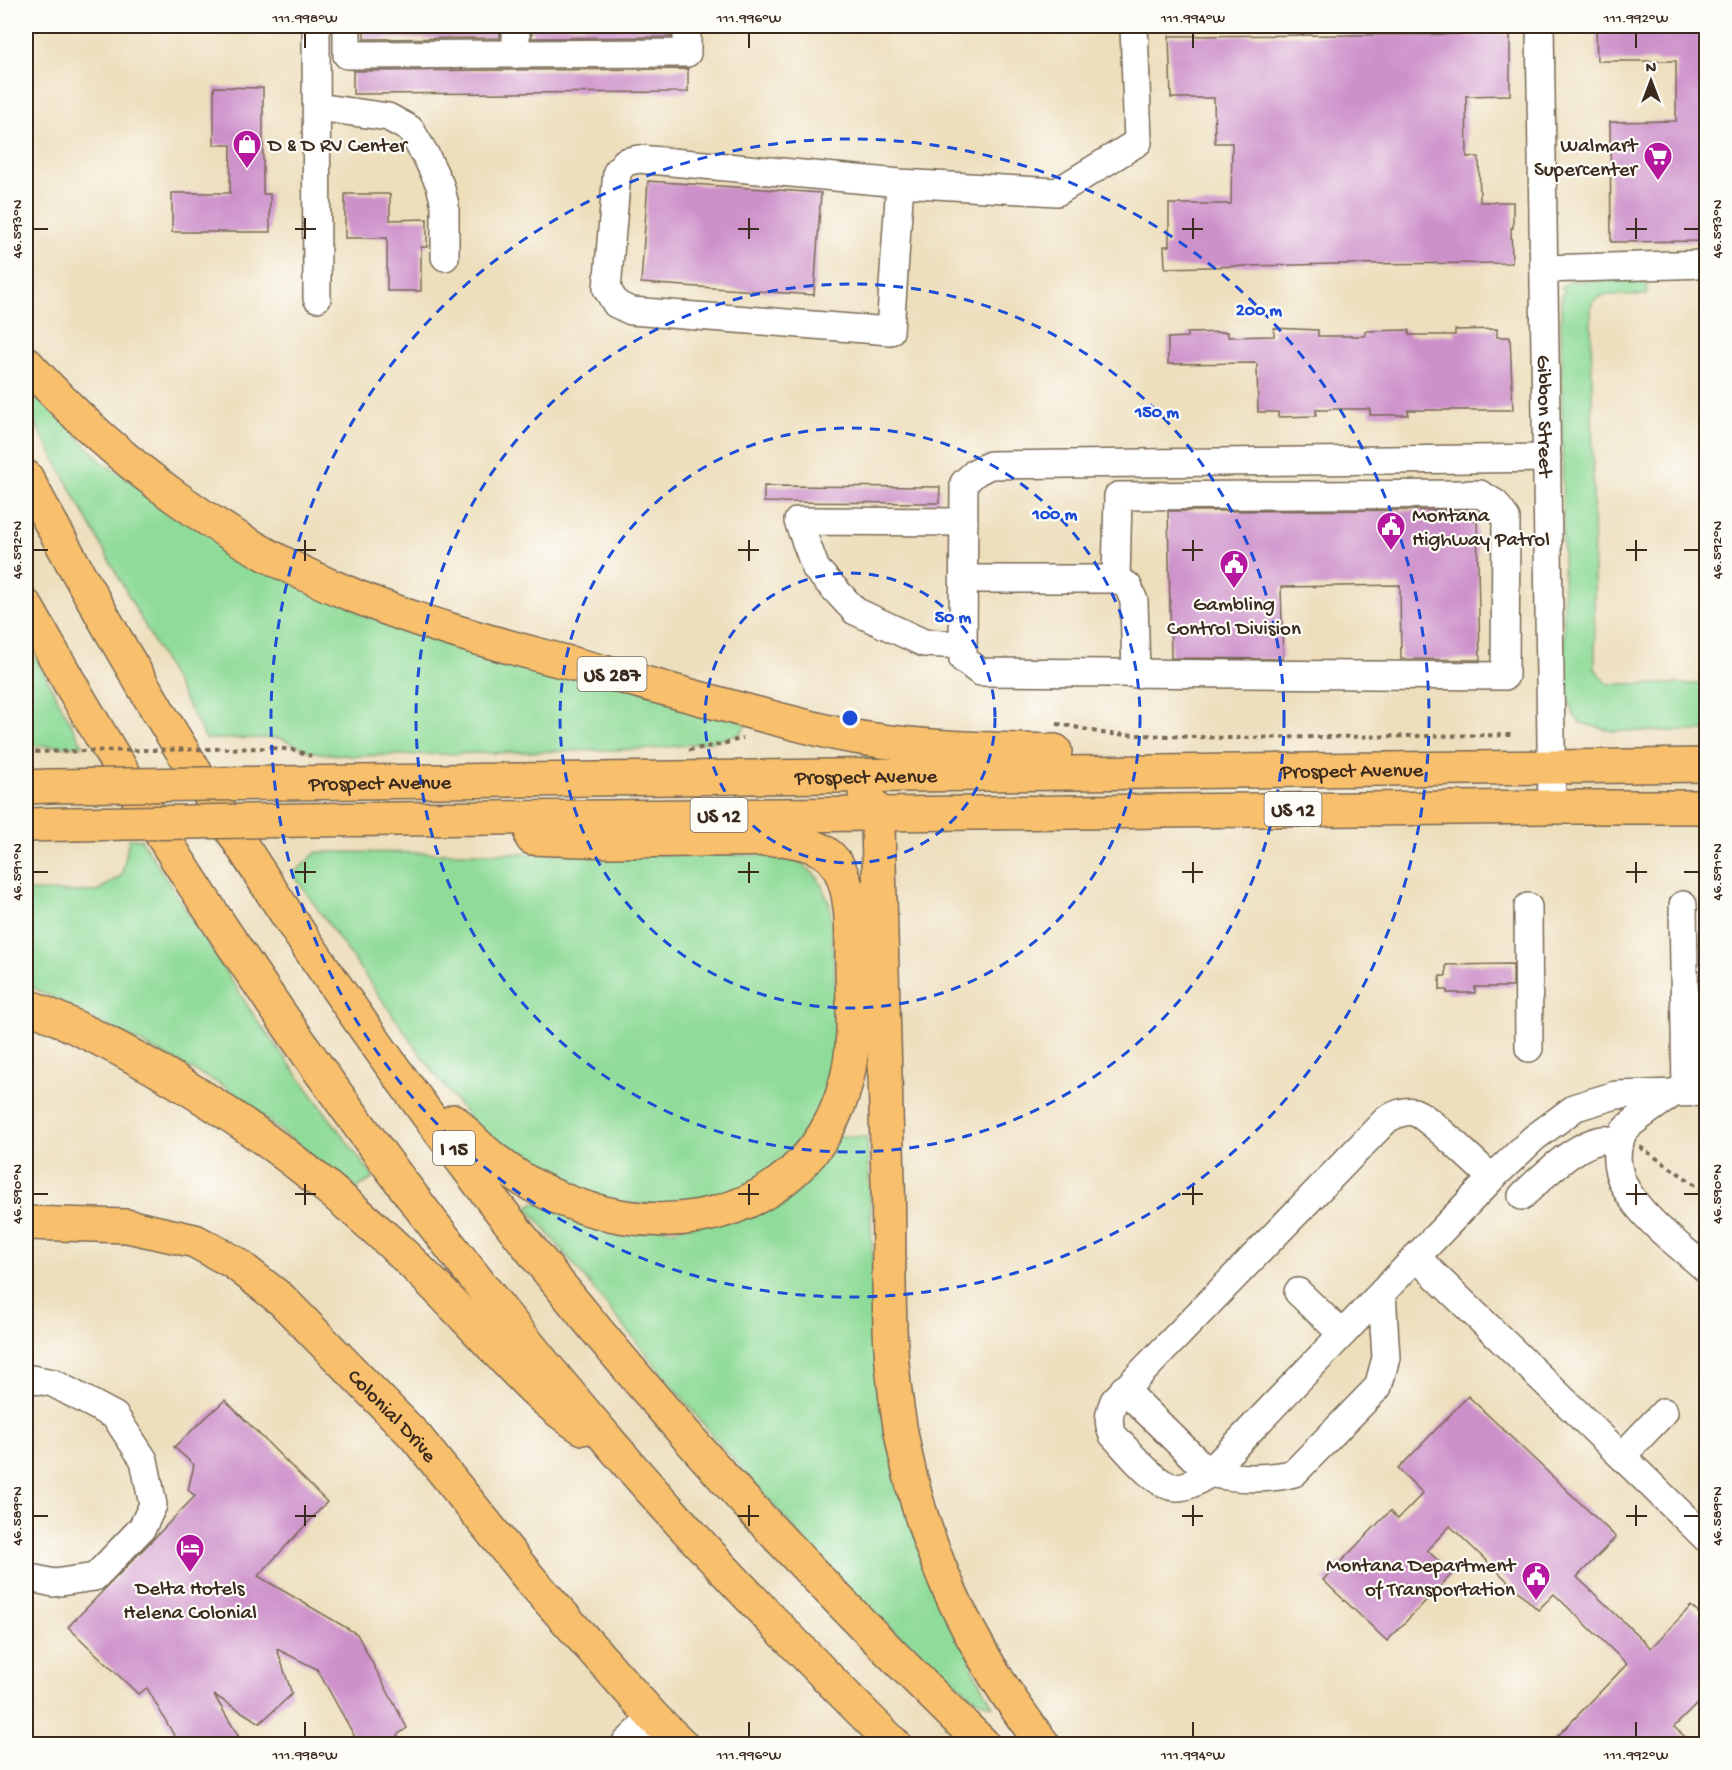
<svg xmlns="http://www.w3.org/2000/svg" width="1732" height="1770" viewBox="0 0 1732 1770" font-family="'Gochi Hand',sans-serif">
  <rect width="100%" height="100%" fill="#fdfcf7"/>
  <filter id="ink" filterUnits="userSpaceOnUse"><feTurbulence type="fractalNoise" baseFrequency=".0167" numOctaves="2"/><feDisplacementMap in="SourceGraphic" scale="12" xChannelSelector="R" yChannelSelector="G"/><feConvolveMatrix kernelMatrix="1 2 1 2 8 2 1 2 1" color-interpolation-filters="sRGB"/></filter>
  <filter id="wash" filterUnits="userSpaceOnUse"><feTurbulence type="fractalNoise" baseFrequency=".008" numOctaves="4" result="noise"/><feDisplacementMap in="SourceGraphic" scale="24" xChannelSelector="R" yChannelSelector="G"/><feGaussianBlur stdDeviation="1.35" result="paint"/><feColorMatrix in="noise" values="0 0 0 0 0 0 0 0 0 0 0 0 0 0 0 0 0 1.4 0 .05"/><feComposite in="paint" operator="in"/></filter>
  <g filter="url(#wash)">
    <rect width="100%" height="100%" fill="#eddebc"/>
    <g fill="#8fdb98" stroke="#65825b" stroke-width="1.5">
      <polygon points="1634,280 1646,284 1647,291 1646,295 1605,295 1597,298 1592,303 1591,308 1595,669 1608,684 1706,684 1706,731 1612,731 1581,723 1575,717 1568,699 1564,661 1561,303 1562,295 1565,291 1561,288 1568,282 1572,281"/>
      <polygon points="26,383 101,461 197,527 747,723 740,734 714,741 652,749 351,756 312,752 280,738 206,739 26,406"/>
      <polygon points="26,640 83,746 26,746"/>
      <polygon points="129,839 141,839 256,1019 374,1178 354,1190 226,1087 26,984 26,891 96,892 122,875"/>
      <polygon points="317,852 772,855 803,864 818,878 830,905 838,1023 833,1074 826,1107 797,1149 762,1184 678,1208 613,1201 552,1184 481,1133 434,1073 293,874"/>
      <polygon points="835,1136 867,1137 874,1287 972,1667 993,1706 976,1699 860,1603 723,1448 527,1207 536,1202 675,1231"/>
    </g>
    <g id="blocks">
      <g fill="#cd91ca">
        <polygon points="364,26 500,26 500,38 364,39"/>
        <polygon points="532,26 671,26 671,37 532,38"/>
        <polygon points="1596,26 1707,26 1707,241 1611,242 1610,122 1676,121 1676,61 1597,61"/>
        <polygon points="1510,34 1510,95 1466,96 1467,157 1479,157 1480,202 1513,202 1513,228 1511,228 1512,263 1334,264 1165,268 1164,246 1169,246 1169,204 1231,204 1232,143 1215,143 1214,98 1171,98 1169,36"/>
        <polygon points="688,69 688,92 353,94 353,71"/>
        <polygon points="214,87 263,88 263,194 270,194 270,232 172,232 172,193 230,193 231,145 214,145"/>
        <polygon points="648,181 821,193 814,295 641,283"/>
        <polygon points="345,194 390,194 390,220 427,219 427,247 421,247 421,291 387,291 387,238 345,238"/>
        <polygon points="1274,328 1318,330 1318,336 1365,336 1365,331 1409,330 1409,335 1455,335 1455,330 1497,329 1497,337 1510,337 1513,410 1408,410 1408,415 1370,415 1370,409 1330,409 1330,410 1316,410 1316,416 1278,417 1278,412 1258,412 1257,364 1256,363 1168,364 1168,338 1187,337 1187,333 1228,332 1228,337 1274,336"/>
        <polygon points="764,486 940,487 939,503 764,502"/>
        <polygon points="1467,510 1467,520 1477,520 1480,660 1401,659 1400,585 1281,587 1283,659 1171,658 1168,511"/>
        <polygon points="1513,964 1513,987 1475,987 1475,993 1447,993 1447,990 1440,990 1440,976 1446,976 1446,965"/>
        <polygon points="1468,1396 1616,1537 1577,1577 1651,1648 1691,1606 1707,1621 1707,1694 1674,1727 1693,1744 1550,1744 1627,1664 1554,1594 1538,1610 1450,1526 1427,1550 1452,1574 1387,1641 1323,1580 1390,1511 1398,1519 1423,1493 1398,1469"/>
        <polygon points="225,1400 327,1502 258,1576 357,1634 407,1728 397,1735 401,1744 359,1744 317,1669 277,1649 292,1694 260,1723 214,1695 243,1744 179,1744 147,1688 138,1694 68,1627 195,1496 188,1490 194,1465 174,1447"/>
      </g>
    </g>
  </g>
  <g filter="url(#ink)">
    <use href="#blocks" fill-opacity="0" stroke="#796955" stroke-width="1.5"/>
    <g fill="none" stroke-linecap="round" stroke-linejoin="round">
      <g stroke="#796955" stroke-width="30">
        <g id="minor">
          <polyline points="316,26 317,298"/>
          <polyline points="347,26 347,55 687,53 687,26"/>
          <path id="s1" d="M 1540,26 L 1552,807"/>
          <polyline points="516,54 516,26"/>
          <polyline points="317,107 388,117 410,129 426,156 440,185 445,205 445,257"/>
          <polyline points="900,183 639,159 625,162 617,172 607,289 616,304 631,311 890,331 900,183 1057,192 1138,142 1134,26"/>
          <polyline points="1544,269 1706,264"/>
          <polyline points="964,579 1116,579 1128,586 1134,601 1136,674"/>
          <polyline points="1116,579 1118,496 1480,494 1495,503 1506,518 1505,676 980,672 963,659 964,483 976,472 990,465 1547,458"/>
          <polyline points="963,645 924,643 855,611 816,569 798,521 964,522"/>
          <polyline points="1683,905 1686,1092"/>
          <polyline points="1528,907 1529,1048"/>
          <path d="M 1675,1092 C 1664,1100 1630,1122 1624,1131 C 1593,1187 1671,1237 1706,1269"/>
          <path d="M 1492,1178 C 1478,1166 1428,1116 1414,1112 C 1404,1110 1395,1115 1387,1119 L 1114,1401 C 1109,1413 1107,1422 1113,1435 C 1127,1449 1156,1488 1177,1487 C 1188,1487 1197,1481 1207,1475 L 1492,1178 L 1534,1138 L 1576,1107 L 1616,1095 L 1706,1092"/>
          <path d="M 1522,1196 C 1541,1178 1575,1144 1602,1140 C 1607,1139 1615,1141 1620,1142"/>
          <polyline points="1416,1257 1706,1538"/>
          <polyline points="1298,1292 1342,1334"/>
          <polyline points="26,1378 53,1383 115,1416 144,1460 153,1505 142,1528 95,1577 54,1583 26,1577"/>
          <path d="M 1124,1389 L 1209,1473 C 1235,1479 1268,1480 1294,1473 L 1378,1387 L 1386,1358 L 1382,1293"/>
          <polyline points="1622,1456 1664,1412"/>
          <polyline points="625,1744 653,1717"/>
        </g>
      </g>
      <g stroke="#796955" stroke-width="36">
        <g id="major">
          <path id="s2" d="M 26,1223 L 127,1226 L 195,1241 L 235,1263 L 282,1300 L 416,1437 L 530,1579 L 653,1717 L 681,1744"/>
        </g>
      </g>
      <g stroke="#796955" stroke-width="36">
        <g id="highway">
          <path d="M 26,363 C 117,463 228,546 355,596 C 435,629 520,650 604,672 C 682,693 760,716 838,734 C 910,748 982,749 1055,751"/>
          <path d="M 26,477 C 221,845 462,1189 742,1498 C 820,1583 901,1664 983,1744"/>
          <path d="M 26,606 C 192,904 390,1185 612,1445 C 701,1549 797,1648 894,1744"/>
          <path id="s3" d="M 282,783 L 1706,765"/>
          <polyline points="26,787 49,786"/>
          <path d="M 865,795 L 873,806 L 878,827 C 881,945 884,1063 888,1181 C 890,1242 887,1303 892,1363 C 904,1507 954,1630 1043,1744"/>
          <polyline points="305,820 1552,807 1706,807"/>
          <polyline points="26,825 72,824"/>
          <path d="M 26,1005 C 169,1065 299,1154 410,1261 C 440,1290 468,1320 496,1350 C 523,1379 549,1407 583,1428"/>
          <path d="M 454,1121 C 500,1173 556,1206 625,1217 C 725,1232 820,1184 846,1082 C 856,1045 853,1006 852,969 C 852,937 854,888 835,862 C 823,846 801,842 782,839 L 608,841 L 532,838"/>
        </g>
      </g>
      <g stroke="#796955" stroke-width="4" stroke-dasharray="4.5 4.5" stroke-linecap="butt">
        <path d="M 1057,724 C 1075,726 1092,732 1110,734 L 1228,738 L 1514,735"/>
        <polyline points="273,748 294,750 311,756"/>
        <polyline points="689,750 723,744 743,738"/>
        <polyline points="1640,1147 1706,1192"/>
      </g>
      <use href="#minor" stroke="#fff" stroke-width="27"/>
      <use href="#major" stroke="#f8bf6c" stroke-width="33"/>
      <use href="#highway" stroke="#f8bf6c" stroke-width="33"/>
      <g stroke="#796955" stroke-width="36" stroke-linecap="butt">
        <g id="highway-bridge">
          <polyline points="49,786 282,783"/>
          <polyline points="72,824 305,820"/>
        </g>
      </g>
      <polyline stroke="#796955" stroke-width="4" stroke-dasharray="4.5 4.5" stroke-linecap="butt" points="26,752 273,748"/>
      <use href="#highway-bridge" stroke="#f8bf6c" stroke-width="33"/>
    </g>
  </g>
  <path fill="none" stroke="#3b2a1e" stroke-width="2" d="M 305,33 L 305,48M 749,33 L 749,48M 1193,33 L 1193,48M 1636,33 L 1636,48M 305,218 L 305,239M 749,218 L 749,239M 1193,218 L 1193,239M 1636,218 L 1636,239M 33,229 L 48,229M 295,229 L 316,229M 738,229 L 759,229M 1182,229 L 1203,229M 1626,229 L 1647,229M 1684,229 L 1699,229M 305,540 L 305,561M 749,540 L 749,561M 1193,540 L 1193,561M 1636,540 L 1636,561M 33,550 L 48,550M 295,550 L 316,550M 738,550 L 759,550M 1182,550 L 1203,550M 1626,550 L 1647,550M 1684,550 L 1699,550M 305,862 L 305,883M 749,862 L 749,883M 1193,862 L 1193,883M 1636,862 L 1636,883M 33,872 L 48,872M 295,872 L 316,872M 738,872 L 759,872M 1182,872 L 1203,872M 1626,872 L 1647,872M 1684,872 L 1699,872M 305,1184 L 305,1205M 749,1184 L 749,1205M 1193,1184 L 1193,1205M 1636,1184 L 1636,1205M 33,1194 L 48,1194M 295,1194 L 316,1194M 738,1194 L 759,1194M 1182,1194 L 1203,1194M 1626,1194 L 1647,1194M 1684,1194 L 1699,1194M 305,1505 L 305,1526M 749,1505 L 749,1526M 1193,1505 L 1193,1526M 1636,1505 L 1636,1526M 33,1516 L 48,1516M 295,1516 L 316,1516M 738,1516 L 759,1516M 1182,1516 L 1203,1516M 1626,1516 L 1647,1516M 1684,1516 L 1699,1516M 305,1722 L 305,1737M 749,1722 L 749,1737M 1193,1722 L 1193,1737M 1636,1722 L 1636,1737"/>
  <g fill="none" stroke="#1d4ed8" stroke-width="3" stroke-dasharray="10 8">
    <circle cx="850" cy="718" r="145"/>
    <circle cx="850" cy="718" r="290"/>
    <circle cx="850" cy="718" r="434"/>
    <circle cx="850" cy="718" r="579"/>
  </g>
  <defs>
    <g id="shop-pin" transform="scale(1.5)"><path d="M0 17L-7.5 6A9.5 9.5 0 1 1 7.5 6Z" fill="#b5179e" stroke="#fdfcf7"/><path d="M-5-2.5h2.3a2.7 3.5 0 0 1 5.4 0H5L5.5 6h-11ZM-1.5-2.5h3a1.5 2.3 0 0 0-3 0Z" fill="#fff"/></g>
    <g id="supermarket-pin" transform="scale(1.5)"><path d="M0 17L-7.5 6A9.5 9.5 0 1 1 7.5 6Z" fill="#b5179e" stroke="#fdfcf7"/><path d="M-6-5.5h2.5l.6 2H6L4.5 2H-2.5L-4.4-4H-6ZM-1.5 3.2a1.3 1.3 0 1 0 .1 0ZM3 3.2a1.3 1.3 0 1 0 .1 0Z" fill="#fff"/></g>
    <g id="civic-pin" transform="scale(1.5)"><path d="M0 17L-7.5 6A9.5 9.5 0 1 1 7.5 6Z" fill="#b5179e" stroke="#fdfcf7"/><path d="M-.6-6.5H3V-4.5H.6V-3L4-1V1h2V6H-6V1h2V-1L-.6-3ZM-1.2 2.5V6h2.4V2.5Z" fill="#fff"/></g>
    <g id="hotel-pin" transform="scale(1.5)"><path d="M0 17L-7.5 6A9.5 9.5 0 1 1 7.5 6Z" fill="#b5179e" stroke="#fdfcf7"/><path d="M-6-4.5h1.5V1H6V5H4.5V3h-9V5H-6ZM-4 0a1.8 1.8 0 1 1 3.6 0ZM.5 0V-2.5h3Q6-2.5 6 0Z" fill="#fff"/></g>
  </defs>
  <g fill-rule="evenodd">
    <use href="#shop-pin" x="247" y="144"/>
    <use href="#supermarket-pin" x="1658" y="156"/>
    <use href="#civic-pin" x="1391" y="526"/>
    <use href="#civic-pin" x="1234" y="564"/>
    <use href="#hotel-pin" x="190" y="1548"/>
    <use href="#civic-pin" x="1536" y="1576"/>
  </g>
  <g text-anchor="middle" stroke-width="4.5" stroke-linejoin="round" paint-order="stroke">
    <g fill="#fdfcf7" stroke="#75695f" stroke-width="1.5">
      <rect x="577.5" y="657" width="69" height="34" rx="4.5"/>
      <rect x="1264.5" y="792" width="57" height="34" rx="4.5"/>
      <rect x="690.5" y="798" width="57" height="34" rx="4.5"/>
      <rect x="433" y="1131" width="42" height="34" rx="4.5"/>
    </g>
    <g font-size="20" font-weight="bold" fill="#3b2a1e">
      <text x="612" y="681">US 287</text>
      <text x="1293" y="816">US 12</text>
      <text x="719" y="822">US 12</text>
      <text x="454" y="1155">I 15</text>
    </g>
    <g font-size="21" fill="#3b2a1e" stroke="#fdfcf7" text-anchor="start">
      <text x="268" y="151">D &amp; D RV Center</text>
      <text x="1637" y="151" text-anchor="end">Walmart<tspan x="1637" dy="24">Supercenter</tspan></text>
      <text x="1412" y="521">Montana<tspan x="1412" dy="24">Highway Patrol</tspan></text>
      <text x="1234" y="610" text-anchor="middle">Gambling<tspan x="1234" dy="24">Control Division</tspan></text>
      <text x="1515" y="1571" text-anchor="end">Montana Department<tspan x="1515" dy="24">of Transportation</tspan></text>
      <text x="190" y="1594" text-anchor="middle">Delta Hotels<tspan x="190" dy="24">Helena Colonial</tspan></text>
    </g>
    <g font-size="21" fill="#3b2a1e" stroke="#fdfcf7">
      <text dy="7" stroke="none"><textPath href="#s1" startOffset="390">Gibbon Street</textPath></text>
      <text dy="7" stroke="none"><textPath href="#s3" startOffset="1070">Prospect Avenue</textPath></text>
      <text dy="7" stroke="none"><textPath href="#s3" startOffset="584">Prospect Avenue</textPath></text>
      <text dy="7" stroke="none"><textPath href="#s3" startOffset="98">Prospect Avenue</textPath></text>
      <text dy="7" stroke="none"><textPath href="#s2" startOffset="436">Colonial Drive</textPath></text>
    </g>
  </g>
  <circle cx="850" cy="718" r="9" fill="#1d4ed8" stroke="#fdfcf7" stroke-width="3"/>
  <g font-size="18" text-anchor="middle" font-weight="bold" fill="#1d4ed8" stroke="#fdfcf7" stroke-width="4.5" stroke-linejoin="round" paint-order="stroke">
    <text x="1259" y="315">200 m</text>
    <text x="1157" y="417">150 m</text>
    <text x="1055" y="519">100 m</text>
    <text x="953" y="622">50 m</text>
  </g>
  <rect width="1732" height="1770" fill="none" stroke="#fdfcf7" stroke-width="66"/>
  <g transform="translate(1651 81)" stroke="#fdfcf7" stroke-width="4.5" paint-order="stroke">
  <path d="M0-4.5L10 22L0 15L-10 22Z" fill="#3b2a1e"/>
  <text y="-9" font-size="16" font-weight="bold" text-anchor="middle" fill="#3b2a1e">N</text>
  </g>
  <rect x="33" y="33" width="1666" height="1704" fill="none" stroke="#3b2a1e" stroke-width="2"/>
  <g font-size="15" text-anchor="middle" fill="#3b2a1e">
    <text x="305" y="22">111.998°W</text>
    <text x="749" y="22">111.996°W</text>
    <text x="1193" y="22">111.994°W</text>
    <text x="1636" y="22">111.992°W</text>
    <text transform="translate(16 229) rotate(-90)" y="5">46.593°N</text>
    <text transform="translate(1716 229) rotate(-90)" y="5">46.593°N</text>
    <text transform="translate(16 550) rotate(-90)" y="5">46.592°N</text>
    <text transform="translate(1716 550) rotate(-90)" y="5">46.592°N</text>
    <text transform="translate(16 872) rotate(-90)" y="5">46.591°N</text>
    <text transform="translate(1716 872) rotate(-90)" y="5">46.591°N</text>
    <text transform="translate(16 1194) rotate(-90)" y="5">46.590°N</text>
    <text transform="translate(1716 1194) rotate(-90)" y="5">46.590°N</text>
    <text transform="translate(16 1516) rotate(-90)" y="5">46.589°N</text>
    <text transform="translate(1716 1516) rotate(-90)" y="5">46.589°N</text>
    <text x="305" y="1759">111.998°W</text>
    <text x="749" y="1759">111.996°W</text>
    <text x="1193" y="1759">111.994°W</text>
    <text x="1636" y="1759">111.992°W</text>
  </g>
</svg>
